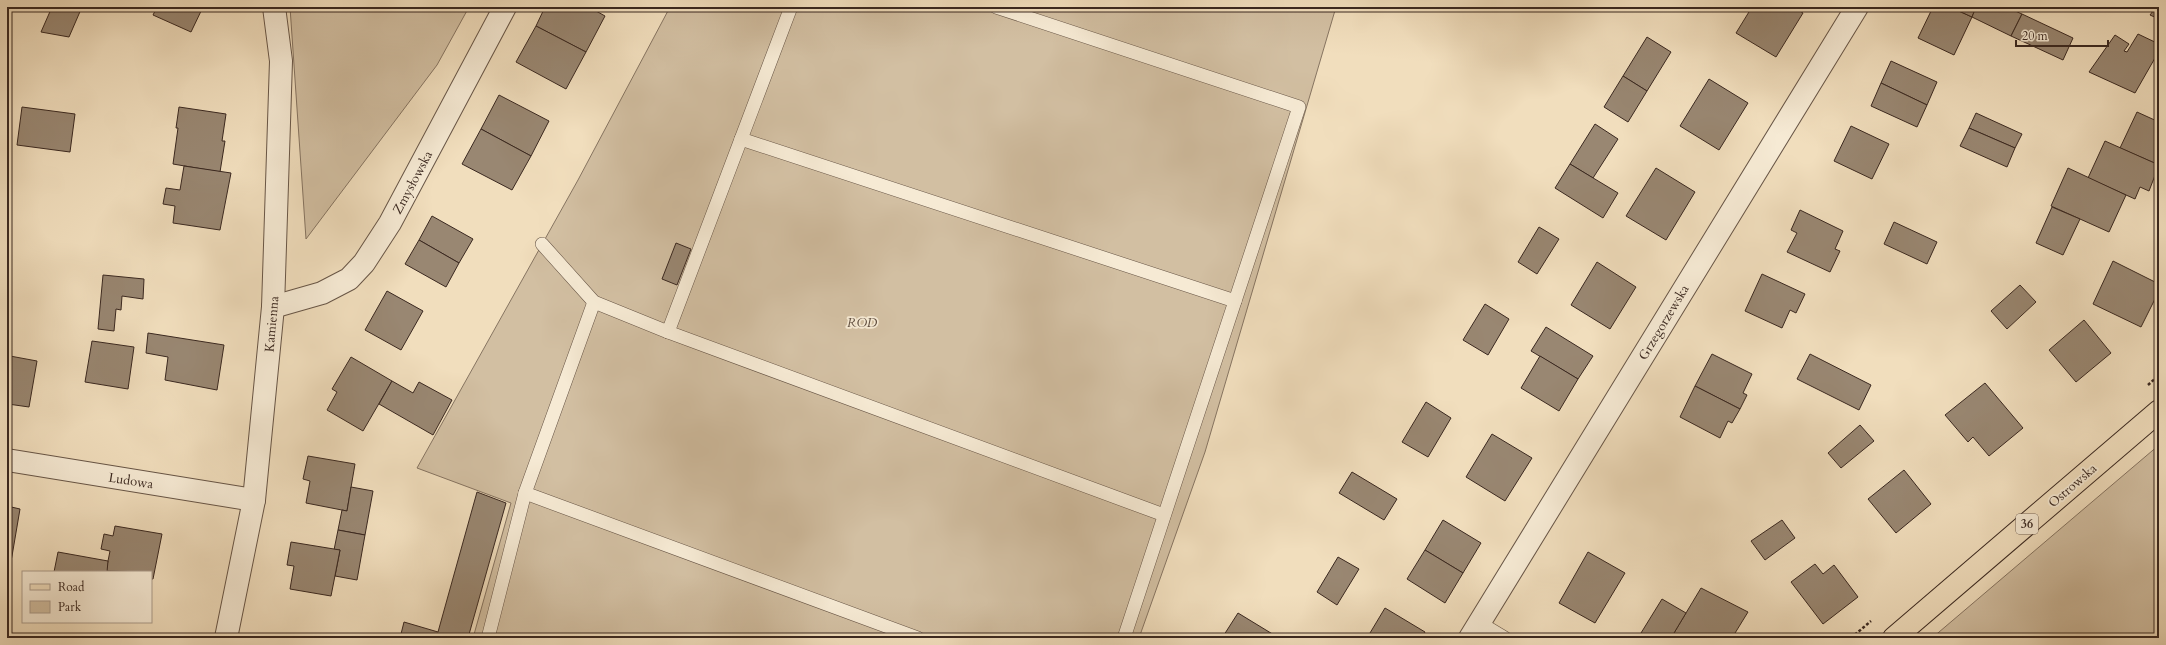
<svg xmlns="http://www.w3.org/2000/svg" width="2166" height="645" viewBox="0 0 2166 645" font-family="Cardo,serif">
  <rect width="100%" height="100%" fill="#f1debd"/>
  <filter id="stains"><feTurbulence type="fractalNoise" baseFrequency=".005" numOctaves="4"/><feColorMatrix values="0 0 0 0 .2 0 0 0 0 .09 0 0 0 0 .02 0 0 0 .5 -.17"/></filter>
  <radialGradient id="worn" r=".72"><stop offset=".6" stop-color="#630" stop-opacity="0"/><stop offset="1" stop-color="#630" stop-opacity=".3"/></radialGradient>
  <g fill="#d2bfa2" stroke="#867461">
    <polygon points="290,7 469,7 437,65 306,239"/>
    <polygon points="670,7 1336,7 1205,452 1139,638 473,638 511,503 417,468 578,180"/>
    <polygon points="2159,445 2159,638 1932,638"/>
  </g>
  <g fill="#998772" stroke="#3a2820">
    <polygon points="52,7 82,7 69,37 41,32"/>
    <polygon points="157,7 203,7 191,32 153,15"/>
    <polygon points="545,7 589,7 605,16 586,52 536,26"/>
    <polygon points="1752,7 1793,7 1803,13 1776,57 1736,33"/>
    <polygon points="1933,7 1950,7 1972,17 1954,55 1918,38"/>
    <polygon points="1950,7 1976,7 1972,17"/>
    <polygon points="1976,7 2006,7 2022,14 2011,36 1972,17"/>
    <polygon points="2156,7 2159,7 2159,19 2150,15"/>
    <polygon points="2022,14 2073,38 2063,60 2011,36"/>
    <polygon points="536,26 586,52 566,89 516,62"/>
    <polygon points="2138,34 2159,44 2159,51 2135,93 2089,72 2115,35 2129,44 2124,51 2127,52"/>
    <polygon points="1647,37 1671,52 1647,91 1623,76"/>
    <polygon points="1891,61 1937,82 1927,105 1881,83"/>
    <polygon points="1623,76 1647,91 1628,122 1604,107"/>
    <polygon points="1709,79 1748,103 1719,150 1680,126"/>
    <polygon points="1881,83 1927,105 1917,127 1871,106"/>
    <polygon points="499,95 549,121 531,156 481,129"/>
    <polygon points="22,107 75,114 70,152 17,145"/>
    <polygon points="179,107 226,114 222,141 225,141 220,172 173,164 178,128 176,128"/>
    <polygon points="2137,112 2159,122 2159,165 2120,148"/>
    <polygon points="1976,113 2022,134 2015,148 1969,128"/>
    <polygon points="1595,124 1618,139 1593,178 1570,164"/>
    <polygon points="1851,126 1889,144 1872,179 1834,161"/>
    <polygon points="1969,128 2015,148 2007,167 1960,146"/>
    <polygon points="481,129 531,156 512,190 462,164"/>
    <polygon points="2105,141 2159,165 2149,191 2140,187 2135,199 2088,178"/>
    <polygon points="1570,164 1618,193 1603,218 1555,188"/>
    <polygon points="184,166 231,173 220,230 173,223 175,206 163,204 166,188 180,190"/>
    <polygon points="1656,168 1695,192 1666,240 1626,216"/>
    <polygon points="2068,168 2126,195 2109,232 2051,206"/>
    <polygon points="2052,207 2080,219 2063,255 2036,243"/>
    <polygon points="1800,210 1843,231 1835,249 1840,251 1830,272 1787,252 1797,233 1791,230"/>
    <polygon points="432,216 473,239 459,263 419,240"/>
    <polygon points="1894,222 1937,242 1927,264 1884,244"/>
    <polygon points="1539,227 1559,239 1537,274 1518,262"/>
    <polygon points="419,240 459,263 446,287 405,264"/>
    <polygon points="676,243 691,249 677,285 662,279"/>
    <polygon points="2113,261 2159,284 2159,291 2141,327 2093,304"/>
    <polygon points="1597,262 1636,287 1610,329 1571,305"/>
    <polygon points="1762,274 1805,294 1796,313 1790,310 1782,328 1745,311"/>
    <polygon points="103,275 144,279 143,299 122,296 121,310 116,309 114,331 98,329"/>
    <polygon points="2020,285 2036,302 2007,329 1991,311"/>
    <polygon points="387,291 423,311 401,350 365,330"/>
    <polygon points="1485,304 1509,319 1488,355 1463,340"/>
    <polygon points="2084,320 2111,353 2076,382 2049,350"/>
    <polygon points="1546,327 1593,356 1578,379 1531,351"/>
    <polygon points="148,333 224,345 217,390 165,380 168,357 146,353"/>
    <polygon points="92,341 134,347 128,389 85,382"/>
    <polygon points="7,353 10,353 10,356 37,361 29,407 8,404"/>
    <polygon points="1712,354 1752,374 1743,393 1747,395 1740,409 1695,386"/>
    <polygon points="1810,354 1871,385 1859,410 1797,379"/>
    <polygon points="1540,356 1578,379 1559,411 1521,388"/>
    <polygon points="351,357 392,381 363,431 327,410 337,392 332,389"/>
    <polygon points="392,381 413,393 419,382 452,400 433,435 379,404"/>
    <polygon points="1985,383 2023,428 1989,456 1973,437 1968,442 1945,415"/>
    <polygon points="1695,386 1740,409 1732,423 1728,421 1720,438 1680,417"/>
    <polygon points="1426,402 1451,418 1428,457 1402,442"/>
    <polygon points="1860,425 1874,441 1841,468 1828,453"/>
    <polygon points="1492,434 1532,458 1505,501 1466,477"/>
    <polygon points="308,456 355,464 347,511 306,503 310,481 303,479"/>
    <polygon points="1904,470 1931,504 1896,533 1868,499"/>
    <polygon points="1352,472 1397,499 1384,520 1339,493"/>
    <polygon points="351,487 373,491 365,535 338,530 342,510 347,511"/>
    <polygon points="477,492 506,503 468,638 400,638 404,622 438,632"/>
    <polygon points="7,506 20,509 12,556 7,555"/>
    <polygon points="1443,520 1481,543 1463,573 1425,550"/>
    <polygon points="1782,520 1795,538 1765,560 1751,541"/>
    <polygon points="115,526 162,534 153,579 151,579 151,572 106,571 110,551 101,549 104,534 113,536"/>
    <polygon points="338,530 365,535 357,580 335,576 340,550 334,550"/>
    <polygon points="291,542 340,550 331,596 290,589 294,566 287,565"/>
    <polygon points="1425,550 1463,573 1445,603 1407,579"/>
    <polygon points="58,552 108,561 107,572 54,572"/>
    <polygon points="1588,552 1625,573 1595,623 1559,603"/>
    <polygon points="7,555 12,556 8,576 7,575"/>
    <polygon points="1338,557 1359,569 1337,605 1317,592"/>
    <polygon points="1815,564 1823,574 1834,565 1858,597 1823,624 1791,582"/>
    <polygon points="1701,588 1748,612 1732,638 1726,636 1724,638 1671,638"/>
    <polygon points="1662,599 1686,613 1671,638 1649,638 1641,633"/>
    <polygon points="1385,608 1425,632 1422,638 1367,638"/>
    <polygon points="1238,613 1279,638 1222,638"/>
  </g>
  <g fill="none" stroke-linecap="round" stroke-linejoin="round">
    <g stroke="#685647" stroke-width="14">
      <g id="lane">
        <polyline points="996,7 1299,107 1124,638"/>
        <polyline points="741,139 1235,301"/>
        <polyline points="542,244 594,302 668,332 791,7"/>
        <polyline points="668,332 1164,515"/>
        <polyline points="525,493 918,638"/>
        <polyline points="1480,623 1505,638"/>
        <polyline points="488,638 525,493 594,302"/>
      </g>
    </g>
    <g stroke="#685647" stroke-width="24">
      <g id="street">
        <polyline points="273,307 322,293 349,279 364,263 390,223 505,7"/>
        <polyline points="7,460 254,500"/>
        <polyline points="226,638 254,500 273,307 281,61 274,7"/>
        <polyline points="1470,638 1857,7"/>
      </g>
    </g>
    <g stroke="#3a2820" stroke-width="24">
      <polyline id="primary" points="1894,638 2159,411"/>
    </g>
    <g stroke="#3a2820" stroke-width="2.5" stroke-dasharray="3 2" stroke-linecap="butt">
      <polyline points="2148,385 2159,375"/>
      <polyline points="1851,638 1871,621"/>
    </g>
    <use href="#lane" stroke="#f6ead4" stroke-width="13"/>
    <use href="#street" stroke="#f6ead4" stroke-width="22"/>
    <use href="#primary" stroke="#f1debd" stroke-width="22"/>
  </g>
  <g text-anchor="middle" stroke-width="3.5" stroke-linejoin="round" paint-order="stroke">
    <rect fill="#f6ead4" stroke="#726256" stroke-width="1" x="2016" y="514" width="22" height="20" rx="3"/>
    <g font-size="12" font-weight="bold" fill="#3a2820">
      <text x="2027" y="528">36</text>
    </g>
    <g font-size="13" fill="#3a2820" stroke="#f6ead4">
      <text transform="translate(412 182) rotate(-62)" y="5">Zmysłowska</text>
      <text transform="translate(1663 322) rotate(-59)" y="5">Grzegorzewska</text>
      <text transform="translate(271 324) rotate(-85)" y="5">Kamienna</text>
      <text transform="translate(131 480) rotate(9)" y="5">Ludowa</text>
      <text transform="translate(2072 485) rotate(-41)" y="5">Ostrowska</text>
    </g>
    <g font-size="13" font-style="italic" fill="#604e40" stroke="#f6ead4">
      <text x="862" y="327">ROD</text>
    </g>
  </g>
  <rect width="2166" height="645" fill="none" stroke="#f1debd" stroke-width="24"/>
  <rect x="8" y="8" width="2150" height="629" fill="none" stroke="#3a2820" stroke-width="2"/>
  <rect x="12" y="12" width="2142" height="621" fill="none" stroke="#3a2820"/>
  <rect x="22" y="571" width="130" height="52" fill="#f6ead4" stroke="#ab9c8c"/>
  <rect x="30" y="584" width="20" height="6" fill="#f1debd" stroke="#ab9c8c"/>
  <text x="58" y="591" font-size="12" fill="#3a2820">Road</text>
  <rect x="30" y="601" width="20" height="12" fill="#d2bfa2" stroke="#ab9c8c"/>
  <text x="58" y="611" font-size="12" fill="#3a2820">Park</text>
  <path d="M2016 40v6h92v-6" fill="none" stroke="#3a2820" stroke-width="2"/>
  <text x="2022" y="40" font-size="12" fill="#3a2820" stroke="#f6ead4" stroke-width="3" paint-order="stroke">20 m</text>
  <rect width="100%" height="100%" filter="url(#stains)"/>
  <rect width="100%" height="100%" fill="url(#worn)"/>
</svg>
